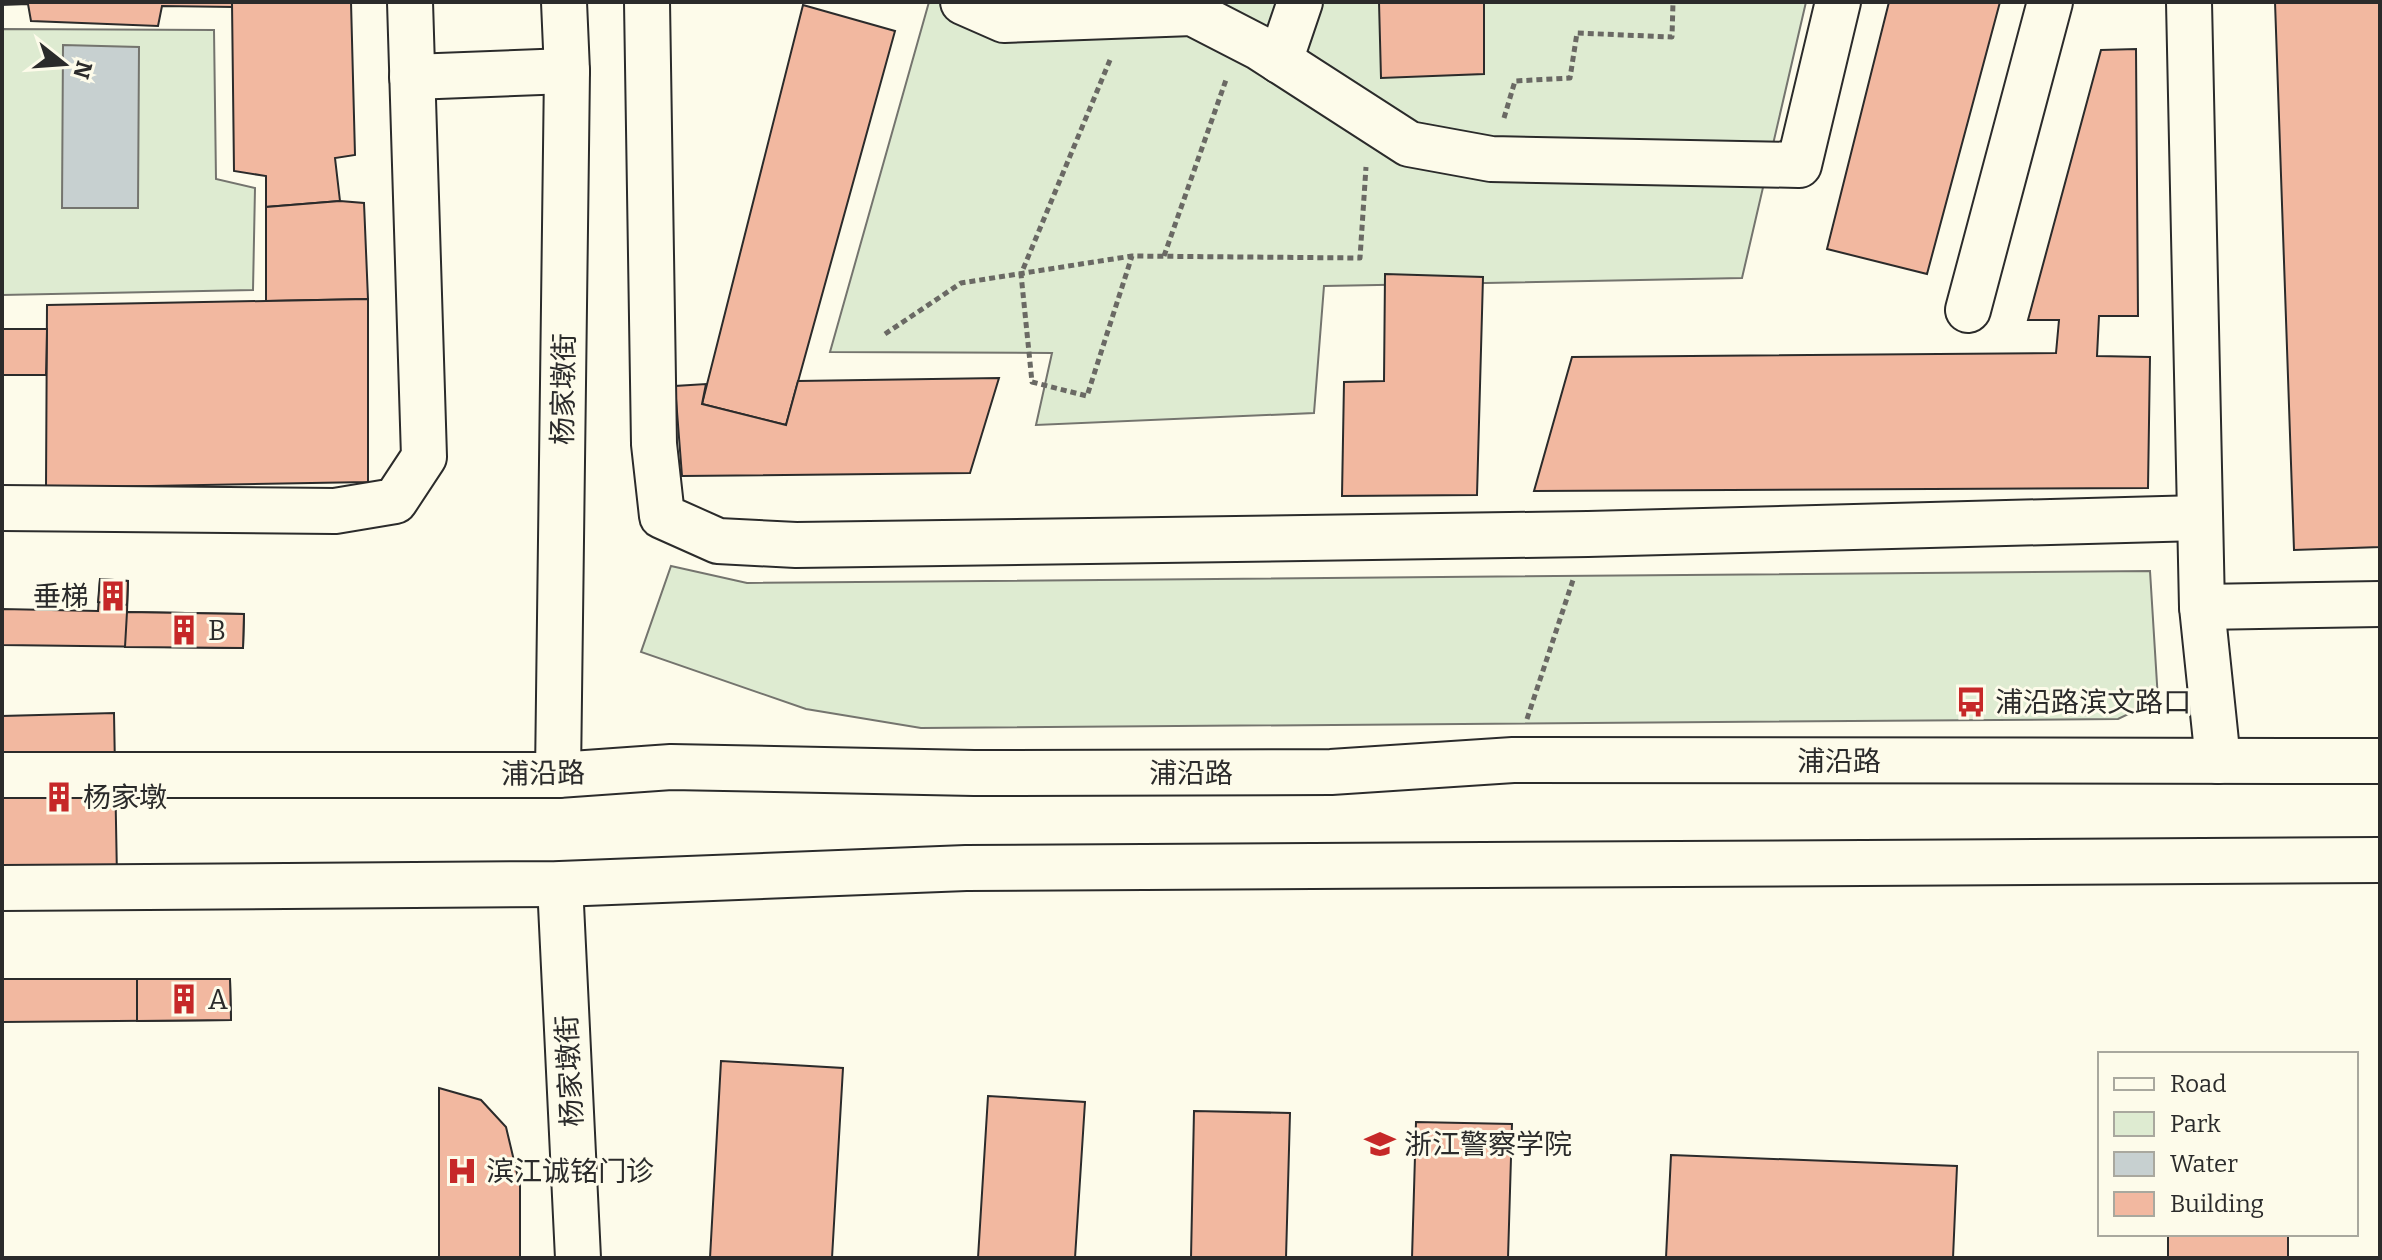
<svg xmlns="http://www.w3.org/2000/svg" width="2382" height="1260" viewBox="0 0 2382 1260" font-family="Bitter,'Noto Sans SC',serif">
  <rect width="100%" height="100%" fill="#fdfbea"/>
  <g fill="#deebd1" stroke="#74746e" stroke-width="2">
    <polygon points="929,2 1806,2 1742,278 1324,286 1314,413 1036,425 1052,353 830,352"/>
    <polygon points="2,29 214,30 216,179 255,188 253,290 2,295"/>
    <polygon points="671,566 747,583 2150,571 2158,700 2118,719 921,728 806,709 641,652"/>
  </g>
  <polygon fill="#c7d0d0" stroke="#74746e" stroke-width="2" points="63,45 139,47 138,208 62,208"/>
  <g fill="#f2b8a0" stroke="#2b2b2b" stroke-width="2">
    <polygon points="2,2 232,2 233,7 162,6 158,26 31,21 28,4 2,5"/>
    <polygon points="232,2 351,2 355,155 335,158 340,201 266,207 266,176 234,171"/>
    <polygon points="1379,2 1484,2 1484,74 1381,78"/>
    <polygon points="1889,2 2000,2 1927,274 1827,249"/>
    <polygon points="2275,2 2380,2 2380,547 2294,550"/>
    <polygon points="803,5 895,31 786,425 702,404"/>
    <polygon points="2136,49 2138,316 2099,316 2097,356 2150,357 2148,488 1534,491 1572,357 2056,353 2059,320 2028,320 2101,50"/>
    <polygon points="340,201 364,203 368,299 266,301 266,207"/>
    <polygon points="1385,274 1483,277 1477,495 1342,496 1344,382 1384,381"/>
    <polygon points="368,299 368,482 46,488 47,305"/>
    <polygon points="2,329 47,329 46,375 2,375"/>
    <polygon points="999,378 970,473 682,476 675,386 706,384 702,404 786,425 798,381"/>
    <polygon points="100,579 128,581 127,612 244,614 243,648 2,645 2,609 98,611"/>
    <polygon points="100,579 128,581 127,605 98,602"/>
    <polygon points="127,612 244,614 243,648 125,647"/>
    <polygon points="114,713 117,878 2,879 2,716"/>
    <polygon points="2,979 230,979 231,1020 2,1022"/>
    <polygon points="137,979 230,979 231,1020 137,1021"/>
    <polygon points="721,1061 843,1068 832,1258 710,1258"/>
    <polygon points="439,1088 481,1100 506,1127 520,1186 520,1258 439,1258"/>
    <polygon points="988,1096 1085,1102 1075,1258 978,1258"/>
    <polygon points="1194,1111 1290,1113 1286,1258 1191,1258"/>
    <polygon points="1416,1122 1512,1124 1508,1258 1412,1258"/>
    <polygon points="1671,1155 1957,1166 1953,1258 1666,1258"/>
    <rect x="2168" y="1234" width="120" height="24"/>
  </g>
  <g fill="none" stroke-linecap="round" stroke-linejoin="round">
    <g stroke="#2b2b2b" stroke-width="48">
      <g id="minor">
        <polyline points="647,2 654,444 662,516 718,541 796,545 1588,534 2200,518"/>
        <polyline points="963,2 1004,20 1192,13 1260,48 1409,144 1491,159 1799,165 1838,2"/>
        <polyline points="2189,2 2202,607 2218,761"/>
        <polyline points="1280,61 1300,2"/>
        <polyline points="412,77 567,71"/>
        <polyline points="1968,310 2050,2"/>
        <polyline points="2,508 335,511 395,501 424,457 410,2"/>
        <polyline points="2202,607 2380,604"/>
        <polyline points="558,775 567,71 564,2"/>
        <polyline points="560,884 578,1258"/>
      </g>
    </g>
    <g stroke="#2b2b2b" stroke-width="48">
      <g id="major">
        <polyline points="2,775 558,775 671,767 974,773 1331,772 1513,760 2380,761"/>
        <polyline points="2,888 560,884 966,868 2380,860"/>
      </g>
    </g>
    <g stroke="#6a6964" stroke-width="5" stroke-dasharray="6 4" stroke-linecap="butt">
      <polyline points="1110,60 1021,274 1032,382 1087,396 1132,256"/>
      <polyline points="1504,118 1515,81 1570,78 1577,33 1672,37 1673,2"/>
      <polyline points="1164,256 1227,77"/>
      <polyline points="885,334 961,283 1132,256 1360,258 1366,167"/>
      <polyline points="1527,719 1574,577"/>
    </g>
    <use href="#minor" stroke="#fdfbea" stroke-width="44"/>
    <use href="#major" stroke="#fdfbea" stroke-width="44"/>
  </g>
  <defs>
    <g id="building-bare" transform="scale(2.4)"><path d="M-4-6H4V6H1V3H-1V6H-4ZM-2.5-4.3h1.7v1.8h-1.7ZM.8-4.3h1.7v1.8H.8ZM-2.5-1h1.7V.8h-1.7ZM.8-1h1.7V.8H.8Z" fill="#c62828" stroke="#fdfbea" stroke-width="2.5" paint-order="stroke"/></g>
    <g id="bus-bare" transform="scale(2.4)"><path d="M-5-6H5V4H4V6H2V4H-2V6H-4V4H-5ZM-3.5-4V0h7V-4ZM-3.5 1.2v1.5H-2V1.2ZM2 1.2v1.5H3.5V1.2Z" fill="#c62828" stroke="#fdfbea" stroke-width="2.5" paint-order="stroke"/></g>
    <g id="university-bare" transform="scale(2.4)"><path d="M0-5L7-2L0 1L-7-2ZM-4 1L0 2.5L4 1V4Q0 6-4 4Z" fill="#c62828" stroke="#fdfbea" stroke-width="2.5" paint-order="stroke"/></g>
    <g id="hospital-bare" transform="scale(2.4)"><path d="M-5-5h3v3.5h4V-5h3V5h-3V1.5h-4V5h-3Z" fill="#c62828" stroke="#fdfbea" stroke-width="2.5" paint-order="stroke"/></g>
  </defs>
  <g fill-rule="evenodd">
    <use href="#building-bare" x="113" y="596"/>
    <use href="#building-bare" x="184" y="630"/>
    <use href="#bus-bare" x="1971" y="702"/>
    <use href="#building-bare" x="59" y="797"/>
    <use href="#building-bare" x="184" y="999"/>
    <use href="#university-bare" x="1380" y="1144"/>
    <use href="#hospital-bare" x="462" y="1171"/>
  </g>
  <g text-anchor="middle" stroke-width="6" stroke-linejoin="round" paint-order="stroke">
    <g font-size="28" fill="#2b2b2b" stroke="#fdfbea">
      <text transform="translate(563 389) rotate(-89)" y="10">杨家墩街</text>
      <text x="1839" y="771">浦沿路</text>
      <text transform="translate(543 773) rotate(-1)" y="10">浦沿路</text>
      <text x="1191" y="783">浦沿路</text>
      <text transform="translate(569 1071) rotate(-93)" y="10">杨家墩街</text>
    </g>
    <g font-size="28" fill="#2b2b2b" stroke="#fdfbea" text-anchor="start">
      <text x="89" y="606" text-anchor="end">垂梯</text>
      <text x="208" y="640">B</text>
      <text x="1995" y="712">浦沿路滨文路口</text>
      <text x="83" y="807">杨家墩</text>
      <text x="208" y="1009">A</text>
      <text x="1404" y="1154">浙江警察学院</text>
      <text x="486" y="1181">滨江诚铭门诊</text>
    </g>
  </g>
  <rect width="2382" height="1260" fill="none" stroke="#2b2b2b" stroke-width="8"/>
  <rect x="2098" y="1052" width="260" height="184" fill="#fdfbea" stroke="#a9a89e" stroke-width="2"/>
  <rect x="2114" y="1078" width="40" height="12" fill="#fdfbea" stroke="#a9a89e" stroke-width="2"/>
  <text x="2170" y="1092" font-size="24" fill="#2b2b2b">Road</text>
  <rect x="2114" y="1112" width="40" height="24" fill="#deebd1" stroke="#a9a89e" stroke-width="2"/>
  <text x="2170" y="1132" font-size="24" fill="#2b2b2b">Park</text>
  <rect x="2114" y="1152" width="40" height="24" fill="#c7d0d0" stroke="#a9a89e" stroke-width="2"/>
  <text x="2170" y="1172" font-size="24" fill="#2b2b2b">Water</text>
  <rect x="2114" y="1192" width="40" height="24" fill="#f2b8a0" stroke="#a9a89e" stroke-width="2"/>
  <text x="2170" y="1212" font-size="24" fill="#2b2b2b">Building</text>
  <g transform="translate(64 64) rotate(107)" stroke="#fdfbea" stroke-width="6" paint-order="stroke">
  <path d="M0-6L14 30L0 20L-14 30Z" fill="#2b2b2b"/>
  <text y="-12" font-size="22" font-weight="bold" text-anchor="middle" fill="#2b2b2b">N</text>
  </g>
</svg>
